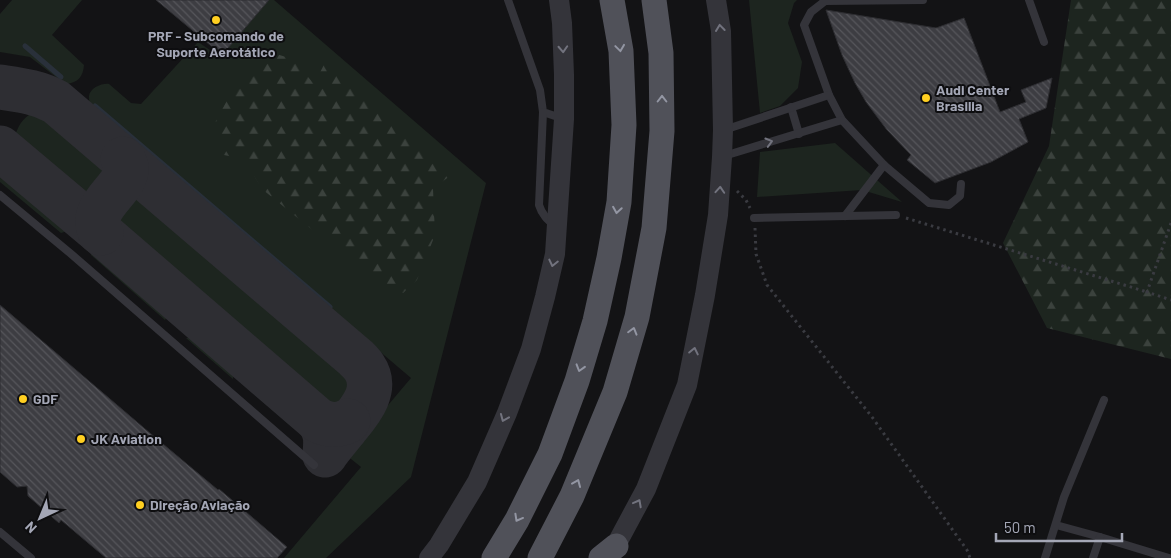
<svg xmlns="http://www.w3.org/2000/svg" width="1171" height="558" viewBox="0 0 1171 558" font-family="Barlow,sans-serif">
  <defs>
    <pattern id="forest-firs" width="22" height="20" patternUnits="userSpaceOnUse" patternTransform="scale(1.25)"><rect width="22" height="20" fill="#1d251f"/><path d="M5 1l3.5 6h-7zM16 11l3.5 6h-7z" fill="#3b423d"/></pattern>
    <pattern id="building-back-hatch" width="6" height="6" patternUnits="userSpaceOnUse" patternTransform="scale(1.25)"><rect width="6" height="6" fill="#3d3d42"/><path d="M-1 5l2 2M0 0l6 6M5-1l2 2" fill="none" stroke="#56565b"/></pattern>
  </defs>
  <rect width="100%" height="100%" fill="#131315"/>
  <g fill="#1d251f">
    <path d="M 12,0 L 82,0 L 52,35 L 84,65 C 83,77 78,83 65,84 L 30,57 L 0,52 L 0,14 Z"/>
    <path d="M 269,0 L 274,0 L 486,183 L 411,477 L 326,558 L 284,558 L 361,467 L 346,455 L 411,378 L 90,105 C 89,102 89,99 89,96 C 90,88 102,83 109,84 L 131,103 L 141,104 L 198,42 L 219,56 Z"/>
    <polygon points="749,0 797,0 794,3 788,23 802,62 798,88 780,106 760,113"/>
    <path d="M 38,111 C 41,111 44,111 46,111 C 60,114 94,147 101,159 C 104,163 105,169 105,173 C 103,194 84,192 69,190 L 23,151 L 18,143 L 15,135 C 20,122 25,115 38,111 Z"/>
    <polygon points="835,143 902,202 862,190 757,197 760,152"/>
    <path d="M 0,163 C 15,175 30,188 46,200 C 53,206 64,213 68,222 C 71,228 66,232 61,233 L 0,182 Z"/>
    <path d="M 137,196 L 148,196 L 171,208 L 349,368 L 353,381 L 349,392 L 337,403 L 326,403 L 315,397 L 137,247 C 133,243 126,238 123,233 C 116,222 115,204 129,197 C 131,196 134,196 137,196 Z"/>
    <path d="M 99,248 C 111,251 159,293 165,305 C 168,310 168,315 165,320 L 91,255 L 92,252 Z"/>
    <path d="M 186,338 C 191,338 197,337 202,338 C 216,340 230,353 233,367 C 234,371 233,375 233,379 Z"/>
    <polygon points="264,393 273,394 294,412 296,418 295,423 293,428 255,395"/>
  </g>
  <g fill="url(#forest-firs)">
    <polygon points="1071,0 1171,0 1171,359 1047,328 1003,243 1049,146"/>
    <polygon points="276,54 293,59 314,84 327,59 374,98 412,141 451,175 433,189 435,235 417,280 403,293 390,293 262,189 244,159 219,154 213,126 229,97 259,61"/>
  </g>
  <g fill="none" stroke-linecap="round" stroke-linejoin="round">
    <g stroke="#29303a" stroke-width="5">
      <polyline points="25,46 61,77"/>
      <polyline points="95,106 330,307"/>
    </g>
    <g stroke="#2e2e33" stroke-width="45">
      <path d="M 0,87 C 20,90 38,92 56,102 L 356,358 C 359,361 362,364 364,367 C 379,389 361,410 347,427 C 340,436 332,445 325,455 C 326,440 327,434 319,421"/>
      <path d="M 0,148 L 101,233 L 319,421 C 330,425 338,426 348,421"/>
      <path d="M 101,233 C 86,206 129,189 126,166 C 125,164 124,161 123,159"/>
    </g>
  </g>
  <g fill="url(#building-back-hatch)" stroke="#2d2d31">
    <polygon points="156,0 269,0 222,55"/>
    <polygon points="826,10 936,28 964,18 1000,112 1026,102 1021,90 1052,78 1046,108 1019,119 1028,142 991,162 935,183 907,160 911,155 887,130 866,102 855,83 842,55"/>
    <polygon points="0,305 151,434 218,490 219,489 287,547 277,558 106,558 61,520 59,523 28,496 27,486 17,487 0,472"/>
  </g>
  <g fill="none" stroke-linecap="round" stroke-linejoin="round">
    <g stroke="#3a3b41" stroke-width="3" stroke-dasharray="2.5 4" stroke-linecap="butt">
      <polyline points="737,191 746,200 750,208"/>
      <polyline points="906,218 1147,292"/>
      <polyline points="1171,223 1147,292 1171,300"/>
      <polyline points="755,228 756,254 767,285 872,417 967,550 970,558"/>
    </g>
    <g stroke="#34343a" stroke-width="8">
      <polyline points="508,0 540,90 543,112 564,119"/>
      <polyline points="923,0 825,1 811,12 804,25 829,95 842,120 884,165 929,203 949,205 960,196 961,184"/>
      <polyline points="1029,0 1044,42"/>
      <polyline points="791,107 799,134"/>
      <path d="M 543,112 L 539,205 C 542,215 548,220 555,226"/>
      <polyline points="724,130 829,95"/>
      <polyline points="724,156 842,120"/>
      <polyline points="0,195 70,253 314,465"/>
      <polyline points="845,216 884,165"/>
      <polyline points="754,218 896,215"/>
      <polyline points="1056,525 1100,537 1169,558"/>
      <polyline points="0,532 31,558"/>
      <polyline points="1045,558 1064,497 1104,400"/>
      <polyline points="1093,558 1100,537"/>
    </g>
    <g stroke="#34343a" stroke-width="20">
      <polyline points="429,558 439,545 477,482 507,413 531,349 545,297 555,254 564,119 564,75 562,23 559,0"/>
      <polyline points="609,558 646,489 687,385 705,295 718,215 722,157 723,130 721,31 716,0"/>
    </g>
    <g stroke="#505159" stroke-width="25">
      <polyline points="494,558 517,520 550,454 577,381 595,321 609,258 619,202 624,125 621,51 612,0"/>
      <polyline points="540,558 572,496 615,392 637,317 654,228 662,131 661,53 654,0"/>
      <polyline points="601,558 616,546"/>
    </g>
  </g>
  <defs><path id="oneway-chevron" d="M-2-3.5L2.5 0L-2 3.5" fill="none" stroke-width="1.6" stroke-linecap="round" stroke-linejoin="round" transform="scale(1.25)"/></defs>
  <g stroke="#72737e">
    <use href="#oneway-chevron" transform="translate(720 28) rotate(-97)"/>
    <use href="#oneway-chevron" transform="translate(563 49) rotate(87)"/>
    <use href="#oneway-chevron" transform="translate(769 142) rotate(-16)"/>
    <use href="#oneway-chevron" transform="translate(720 190) rotate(-86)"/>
    <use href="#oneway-chevron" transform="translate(553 263) rotate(103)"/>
    <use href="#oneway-chevron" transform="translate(694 351) rotate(-78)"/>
    <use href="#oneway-chevron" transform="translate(504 418) rotate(113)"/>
    <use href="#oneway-chevron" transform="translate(638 503) rotate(-62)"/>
  </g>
  <g stroke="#9396a3">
    <use href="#oneway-chevron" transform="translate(620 48) rotate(82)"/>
    <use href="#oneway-chevron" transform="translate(662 99) rotate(-90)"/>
    <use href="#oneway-chevron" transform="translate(617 210) rotate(99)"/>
    <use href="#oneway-chevron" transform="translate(633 331) rotate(-74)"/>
    <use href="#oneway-chevron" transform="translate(580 368) rotate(107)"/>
    <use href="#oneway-chevron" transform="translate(577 483) rotate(-67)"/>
    <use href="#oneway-chevron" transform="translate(518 518) rotate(119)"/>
  </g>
  <g fill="#ffcf21" stroke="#0e0e10" stroke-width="2">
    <circle cx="216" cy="20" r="5"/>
    <circle cx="926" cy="98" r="5"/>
    <circle cx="23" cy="399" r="5"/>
    <circle cx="81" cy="439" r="5"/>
    <circle cx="140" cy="505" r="5"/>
  </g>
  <g text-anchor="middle" stroke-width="4" stroke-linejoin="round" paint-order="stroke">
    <g font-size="14" font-weight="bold" fill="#a4a7b6" stroke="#0e0e10" text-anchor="start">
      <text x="216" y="41" text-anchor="middle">PRF - Subcomando de<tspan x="216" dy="16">Suporte Aerotático</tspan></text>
      <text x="936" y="95">Audi Center<tspan x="936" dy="16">Brasilia</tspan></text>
      <text x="33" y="404">GDF</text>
      <text x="91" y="444">JK Aviation</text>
      <text x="150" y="510">Direção Aviação</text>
    </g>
  </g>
  <g transform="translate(40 518) rotate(224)" stroke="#0e0e10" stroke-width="4" paint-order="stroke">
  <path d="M0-4L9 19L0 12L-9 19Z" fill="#a4a7b6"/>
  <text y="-8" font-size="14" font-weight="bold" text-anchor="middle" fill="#a4a7b6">N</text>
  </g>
  <path d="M996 533v8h126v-8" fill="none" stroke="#a4a7b6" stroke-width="2.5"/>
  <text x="1004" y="533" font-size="15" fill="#a4a7b6" stroke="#0e0e10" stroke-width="4" paint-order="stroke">50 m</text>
</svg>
